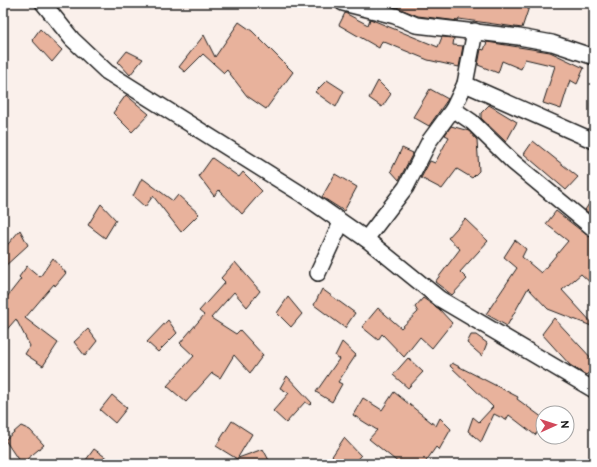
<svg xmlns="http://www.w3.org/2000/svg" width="597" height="467" viewBox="0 0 597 467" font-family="'Balsamiq Sans',sans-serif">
  <rect width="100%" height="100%" fill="#faf0eb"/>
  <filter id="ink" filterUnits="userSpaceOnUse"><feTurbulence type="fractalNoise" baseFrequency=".025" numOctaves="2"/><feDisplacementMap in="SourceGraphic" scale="8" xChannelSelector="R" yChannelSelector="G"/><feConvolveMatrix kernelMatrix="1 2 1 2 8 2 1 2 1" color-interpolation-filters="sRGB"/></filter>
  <g filter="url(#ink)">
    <g fill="#e8b29c" stroke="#1c1c1c">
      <polygon points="386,3 517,3 529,7 522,28 459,19 458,21 418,16"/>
      <polygon points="345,13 368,25 370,19 438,47 442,37 454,38 453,45 463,46 459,67 428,60 382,41 379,48 339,25"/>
      <polygon points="239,22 252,31 293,72 266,109 247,96 227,70 224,73 203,54 185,72 179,67 204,35 215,57"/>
      <polygon points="40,29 62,50 52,62 32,40"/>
      <polygon points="487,42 550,52 584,68 577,84 570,80 561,109 543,103 555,66 525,59 521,69 502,61 498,73 478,65 481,49 484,50"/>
      <polygon points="127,51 143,59 130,75 118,62"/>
      <polygon points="327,80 344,91 336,107 315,92"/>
      <polygon points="378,81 391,94 382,107 369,98"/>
      <polygon points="430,89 448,99 429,126 413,117"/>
      <polygon points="126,95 149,114 132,132 113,113"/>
      <polygon points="489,105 517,122 506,142 481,118 481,113"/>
      <polygon points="451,126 469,131 477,140 479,171 472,178 457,169 442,189 421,178 430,161 435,163 449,137 445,135"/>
      <polygon points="533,141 578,177 566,190 524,154"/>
      <polygon points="402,148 413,153 399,180 391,171"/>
      <polygon points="212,158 239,177 243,172 262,191 242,214 219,190 214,196 199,176"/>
      <polygon points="335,174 357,187 344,211 322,197"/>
      <polygon points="142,178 173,201 178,195 199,214 181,232 153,196 145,207 133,196"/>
      <polygon points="594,196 594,217 585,210"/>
      <polygon points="101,204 116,220 105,238 88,225"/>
      <polygon points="556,211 588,236 594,238 594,286 581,274 562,290 594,325 594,327 548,309 528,288 507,326 486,314 517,268 504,257 515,240 526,249 522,257 541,273 568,241 546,224"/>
      <polygon points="465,219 488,241 460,272 467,279 452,295 435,282 460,249 448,238"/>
      <polygon points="20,230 28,245 3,268 3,250"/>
      <polygon points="53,258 66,273 55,286 54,284 25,318 58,343 43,366 25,354 30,346 16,319 3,334 3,302 21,279 19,277 27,266 40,277"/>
      <polygon points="235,262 260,291 247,307 234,292 211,318 236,334 240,330 263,355 250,373 234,355 220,378 212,373 186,402 167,386 194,356 180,343 204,315 199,311 225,282 221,278"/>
      <polygon points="322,289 355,313 345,328 314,305"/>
      <polygon points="288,297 302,314 291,327 277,313"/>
      <polygon points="423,298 439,309 452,323 432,348 420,337 404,357 382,334 378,340 362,327 378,308 401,328 418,312 415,307"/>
      <polygon points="554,318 594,361 594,367 586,375 570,365 542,334"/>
      <polygon points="168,320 177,333 158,352 147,342"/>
      <polygon points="88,329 97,341 85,356 74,342"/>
      <polygon points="471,335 476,335 487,343 482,356 467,343"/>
      <polygon points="342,342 356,355 338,382 342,384 332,402 316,392 339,359 335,356"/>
      <polygon points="408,358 423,372 408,388 393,375"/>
      <polygon points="452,363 518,397 517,399 543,418 543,425 535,435 509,415 506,420 494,414 481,442 468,431 473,417 479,422 493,407 450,366"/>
      <polygon points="287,376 312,403 310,405 305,402 286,423 273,411 289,393 280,388"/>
      <polygon points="394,392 436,426 440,418 451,429 439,450 436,447 424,464 400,464 369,439 377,430 353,415 363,398 382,410"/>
      <polygon points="112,395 127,408 115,423 100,410"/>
      <polygon points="232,421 252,434 237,459 216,446"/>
      <polygon points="21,426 30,430 44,445 21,464 5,440"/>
      <polygon points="344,438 361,456 354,464 327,464"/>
      <polygon points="94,449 115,464 83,464"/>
      <polygon points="263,449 271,464 227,464 227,462"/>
    </g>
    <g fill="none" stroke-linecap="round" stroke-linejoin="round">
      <g stroke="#1c1c1c" stroke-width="18">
        <g id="minor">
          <polyline points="43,3 72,39 107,72 303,195 366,239 440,299 594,390"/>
          <polyline points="343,3 395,16 416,25 519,37 552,43 594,57"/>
          <polyline points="475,31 465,84 453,109 472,122 513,162 594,229"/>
          <polyline points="465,84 594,141"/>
          <polyline points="366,239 406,187 430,140 453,109"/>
          <polyline points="318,273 341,223"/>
        </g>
      </g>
      <use href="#minor" stroke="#fff" stroke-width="15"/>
    </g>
  </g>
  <rect width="597" height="467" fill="none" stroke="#fff" stroke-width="16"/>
  <rect x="8" y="8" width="581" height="451" fill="none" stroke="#1c1c1c" stroke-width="1.5" filter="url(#ink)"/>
  <g transform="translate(555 425) rotate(87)"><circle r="19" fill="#ffffff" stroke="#a4a4a4"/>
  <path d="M0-3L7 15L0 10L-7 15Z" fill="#d1495b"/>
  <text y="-6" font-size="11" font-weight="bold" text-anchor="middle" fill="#1c1c1c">N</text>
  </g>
</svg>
